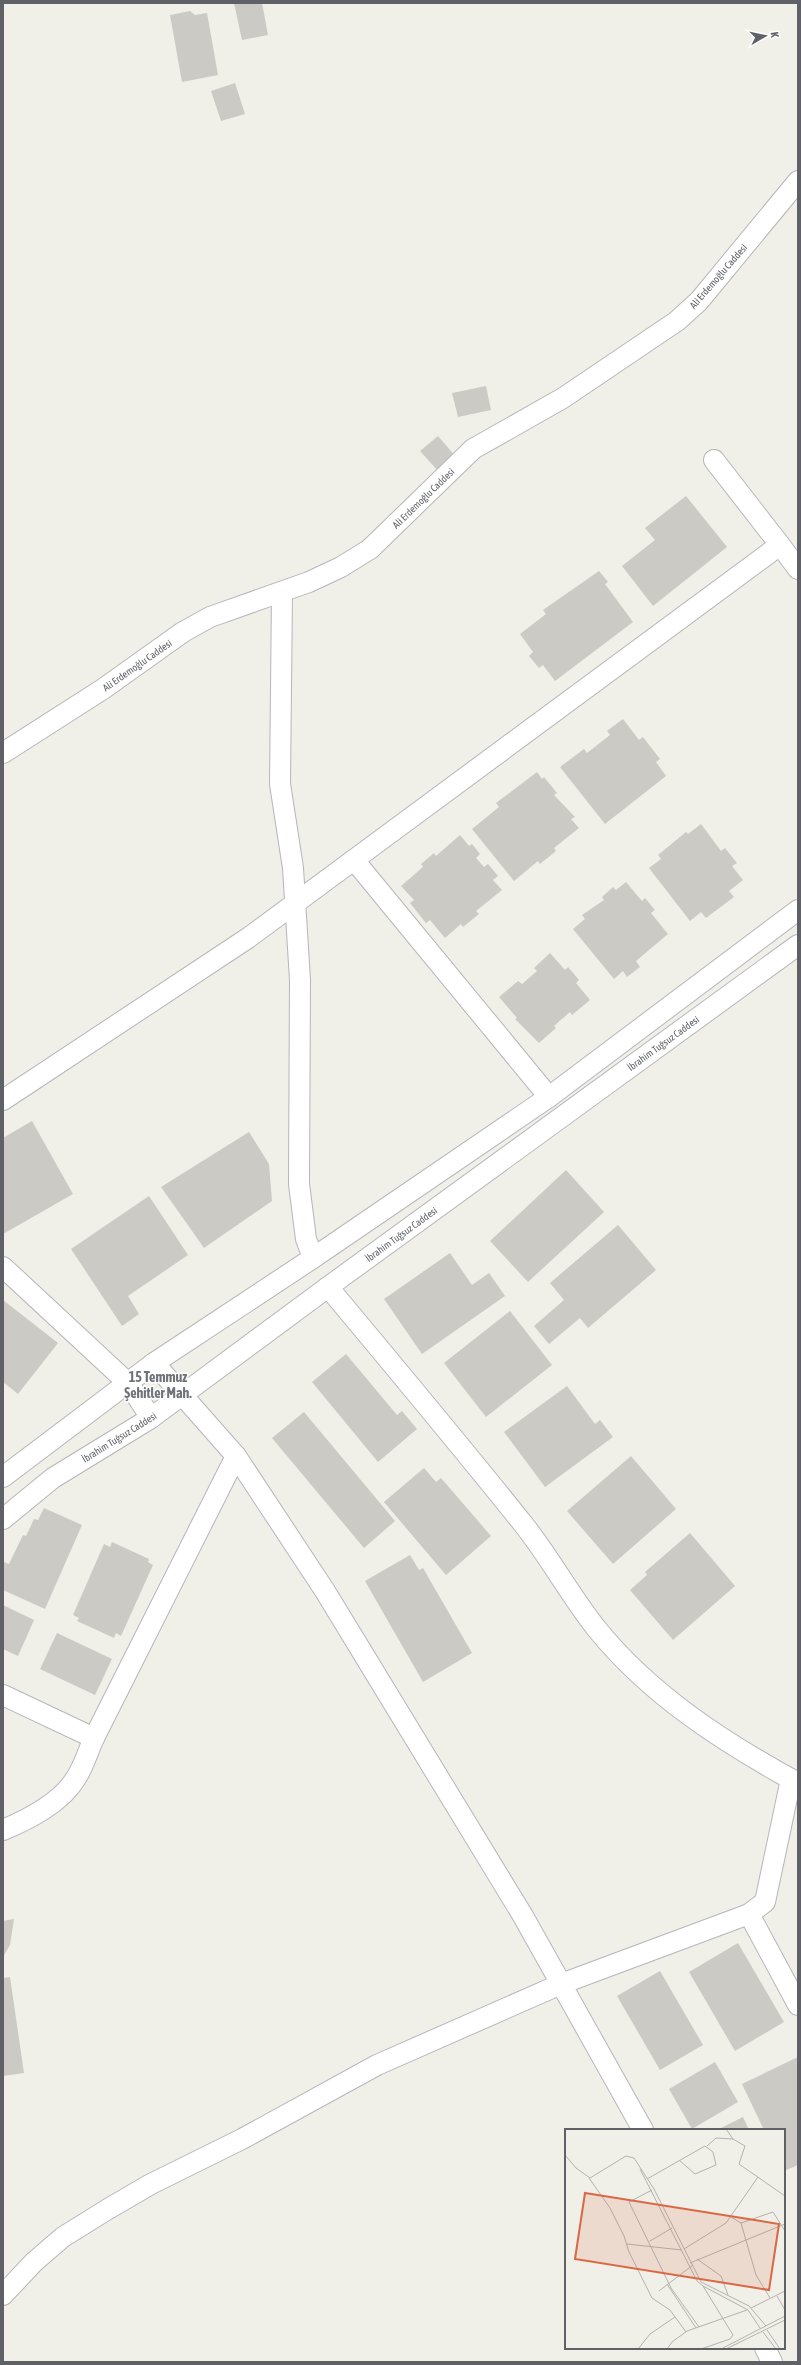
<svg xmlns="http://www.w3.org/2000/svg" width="801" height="2365" viewBox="0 0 801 2365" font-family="'Asap Condensed',sans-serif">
  <rect width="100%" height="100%" fill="#f0efe8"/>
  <g fill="#cccac5">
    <polygon points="234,3 262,3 268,35 242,40"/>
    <polygon points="190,11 195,15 207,13 218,75 182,82 170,15"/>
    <polygon points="235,83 245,114 221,121 211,91"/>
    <polygon points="486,386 491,410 458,417 452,393"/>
    <polygon points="438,436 456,457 439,472 420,451"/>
    <polygon points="686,496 727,547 653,606 622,566 655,540 645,528"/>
    <polygon points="599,571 608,582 605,584 633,622 555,681 543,665 539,668 529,656 533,652 520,634 546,614 543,610"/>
    <polygon points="623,719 639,740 643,737 660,759 656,762 666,776 605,824 560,767 584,749 587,753 610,735 607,731"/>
    <polygon points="537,772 542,779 544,777 557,793 554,795 575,817 571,819 579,828 554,848 556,851 540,864 538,861 514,881 472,829 499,807 496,803"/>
    <polygon points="701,824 721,851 725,848 737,863 732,866 743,880 729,891 734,897 706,918 701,912 690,921 649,868 661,859 658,855 686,832 688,834"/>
    <polygon points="460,835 469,846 472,844 480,854 476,858 484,867 488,864 498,876 493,880 502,890 476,911 479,914 463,927 461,924 445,938 430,920 426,923 410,903 414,900 401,886 423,867 421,864 434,853 436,856"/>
    <polygon points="626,882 642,901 645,898 655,910 651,913 668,934 636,961 640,967 627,977 623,971 614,979 573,929 585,919 582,915 604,900 602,897 613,887 616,890"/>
    <polygon points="550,953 565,970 568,967 579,980 576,983 590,1000 572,1015 570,1012 554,1026 556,1028 539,1043 515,1019 517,1018 499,997 518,981 522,984 537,971 534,968"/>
    <polygon points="32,1121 73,1194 3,1234 3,1138"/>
    <polygon points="249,1132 269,1164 272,1201 204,1248 161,1187"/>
    <polygon points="566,1170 604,1212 528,1282 490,1241"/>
    <polygon points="149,1196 188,1255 128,1296 139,1314 122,1326 71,1249"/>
    <polygon points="618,1225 656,1270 588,1328 580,1318 549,1344 534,1326 564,1300 550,1283"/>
    <polygon points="450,1253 472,1285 489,1273 505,1296 422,1354 384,1299"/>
    <polygon points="3,1300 58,1343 18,1394 3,1382"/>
    <polygon points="510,1311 552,1365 486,1417 444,1363"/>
    <polygon points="346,1354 397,1415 402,1411 417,1429 378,1462 312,1382"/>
    <polygon points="567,1386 595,1424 600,1420 613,1437 545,1487 504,1432"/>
    <polygon points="304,1412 395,1521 364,1548 272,1438"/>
    <polygon points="631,1456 676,1509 613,1564 567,1511"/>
    <polygon points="424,1468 436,1482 441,1478 491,1536 446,1575 384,1502"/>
    <polygon points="44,1508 82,1525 45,1609 3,1590 4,1562 9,1564 23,1535 26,1536 34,1519 38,1520"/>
    <polygon points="690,1533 735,1586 673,1640 630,1590 647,1575 645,1572"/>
    <polygon points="112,1542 149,1559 148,1562 153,1565 121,1636 116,1633 114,1638 77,1621 79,1618 73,1615 104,1544 110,1547"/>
    <polygon points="410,1555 419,1570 423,1568 472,1653 423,1682 365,1581"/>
    <polygon points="3,1605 34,1620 18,1656 3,1649"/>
    <polygon points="57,1633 112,1659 95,1695 40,1669"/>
    <polygon points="14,1919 10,1945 3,1957 3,1921"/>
    <polygon points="738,1943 784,2022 735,2051 689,1972"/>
    <polygon points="660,1971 703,2045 660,2070 617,1996"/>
    <polygon points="10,1977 24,2073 3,2076 3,1978"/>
    <polygon points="798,2057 798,2165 784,2171 784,2130 764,2130 742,2084"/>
    <polygon points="715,2062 738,2102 692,2129 669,2089"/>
    <polygon points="743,2117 749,2130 717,2130"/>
  </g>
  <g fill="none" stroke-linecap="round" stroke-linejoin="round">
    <g stroke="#b5b6bb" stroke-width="22">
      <g id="minor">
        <polyline points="714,460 780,545"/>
        <polyline points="282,592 280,784 293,868 300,980 299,1184 306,1239 313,1258"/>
        <polyline points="3,753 103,689 183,632 210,617 309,582 341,567 370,549 473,449 563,398 677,321 699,301 798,181"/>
        <polyline points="354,860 549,1097"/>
        <polyline points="3,1100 248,938 780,545 798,569"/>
        <polyline points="3,1267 129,1384 151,1418"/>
        <path d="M 328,1287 C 394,1366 460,1445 524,1525 C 550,1558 570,1595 596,1628 C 650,1695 723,1742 798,1783"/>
        <polyline points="154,1363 236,1456 325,1591 523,1916 643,2130"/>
        <polyline points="3,1477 154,1363 313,1258 549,1097 798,910"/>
        <polyline points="3,1519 53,1478 151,1418 328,1287 798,945"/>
        <polyline points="3,1695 94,1738"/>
        <path d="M 3,1830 C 29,1819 61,1803 76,1778 C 84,1766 88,1751 94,1738 L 236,1456"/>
        <polyline points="749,1914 798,2005"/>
        <polyline points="3,2295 34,2262 63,2237 108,2209 151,2184 242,2139 377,2065 561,1984 749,1914 765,1902 791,1779"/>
        <polyline points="765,2348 772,2362"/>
      </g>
    </g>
    <use href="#minor" stroke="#fff" stroke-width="20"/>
  </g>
  <g text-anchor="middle" stroke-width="3" stroke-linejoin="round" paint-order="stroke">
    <g font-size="10" fill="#5f6167" stroke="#fff">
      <text transform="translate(718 276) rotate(-49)" y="4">Ali Erdemoğlu Caddesi</text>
      <text transform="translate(423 498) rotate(-44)" y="4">Ali Erdemoğlu Caddesi</text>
      <text transform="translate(137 665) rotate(-35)" y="4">Ali Erdemoğlu Caddesi</text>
      <text transform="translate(663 1043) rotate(-36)" y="4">İbrahim Tuğsuz Caddesi</text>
      <text transform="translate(401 1234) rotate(-36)" y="4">İbrahim Tuğsuz Caddesi</text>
      <text transform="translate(119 1437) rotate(-32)" y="4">İbrahim Tuğsuz Caddesi</text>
    </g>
    <g font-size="14" font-weight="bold" fill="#707379" stroke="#fff">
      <text x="158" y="1382">15 Temmuz<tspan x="158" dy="16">Şehitler Mah.</tspan></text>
    </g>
  </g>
  <g transform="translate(565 2129)">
    <rect width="220" height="220" fill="#f0efe8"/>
    <path fill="none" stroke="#b2b2b0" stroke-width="1" d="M 161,0 L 168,10 L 180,17 L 174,35 L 220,67M 142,17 L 151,9 L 168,10M 0,26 L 11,39 L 25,49 L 61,27 L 69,29 L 89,60 L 136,153 L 184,177 L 201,197M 75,40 L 132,152 L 138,157 L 183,181 L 195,199M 24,49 L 45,79 L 59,107 L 64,123 L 87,169 L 105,181 L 121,203M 82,50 L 140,17 L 148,23 L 151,36 L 130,45 L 114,31M 87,61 L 64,73 L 106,159 L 134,198M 166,88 L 176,94 L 191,146 L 205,169M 176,94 L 208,83 L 220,102M 85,112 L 107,99M 62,115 L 117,121M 119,120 L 161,94 L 193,48M 132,130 L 156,147 L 163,166M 125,134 L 220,95M 102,155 L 131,199M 94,162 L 128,136M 212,167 L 220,181M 186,179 L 220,162M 202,201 L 215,220M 198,203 L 211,220M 73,220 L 85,205 L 110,188M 102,220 L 107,213 L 122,202 L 182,181M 136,220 L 165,210 L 168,206 L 138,157M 156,220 L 220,187M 161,220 L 220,191"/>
    <path fill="#da6844" fill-opacity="0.15" stroke="#da6844" stroke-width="2" d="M 20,64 L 214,95 L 204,161 L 10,130 Z"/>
    <rect width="220" height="220" fill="none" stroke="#5f6167" stroke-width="2"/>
  </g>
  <rect width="801" height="2365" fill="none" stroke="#5f6167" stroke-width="8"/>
  <g transform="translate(765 36) rotate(81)" stroke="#ffffff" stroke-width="3" paint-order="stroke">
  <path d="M0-3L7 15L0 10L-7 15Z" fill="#5f6167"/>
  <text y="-6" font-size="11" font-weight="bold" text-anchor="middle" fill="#5f6167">K</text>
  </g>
</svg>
